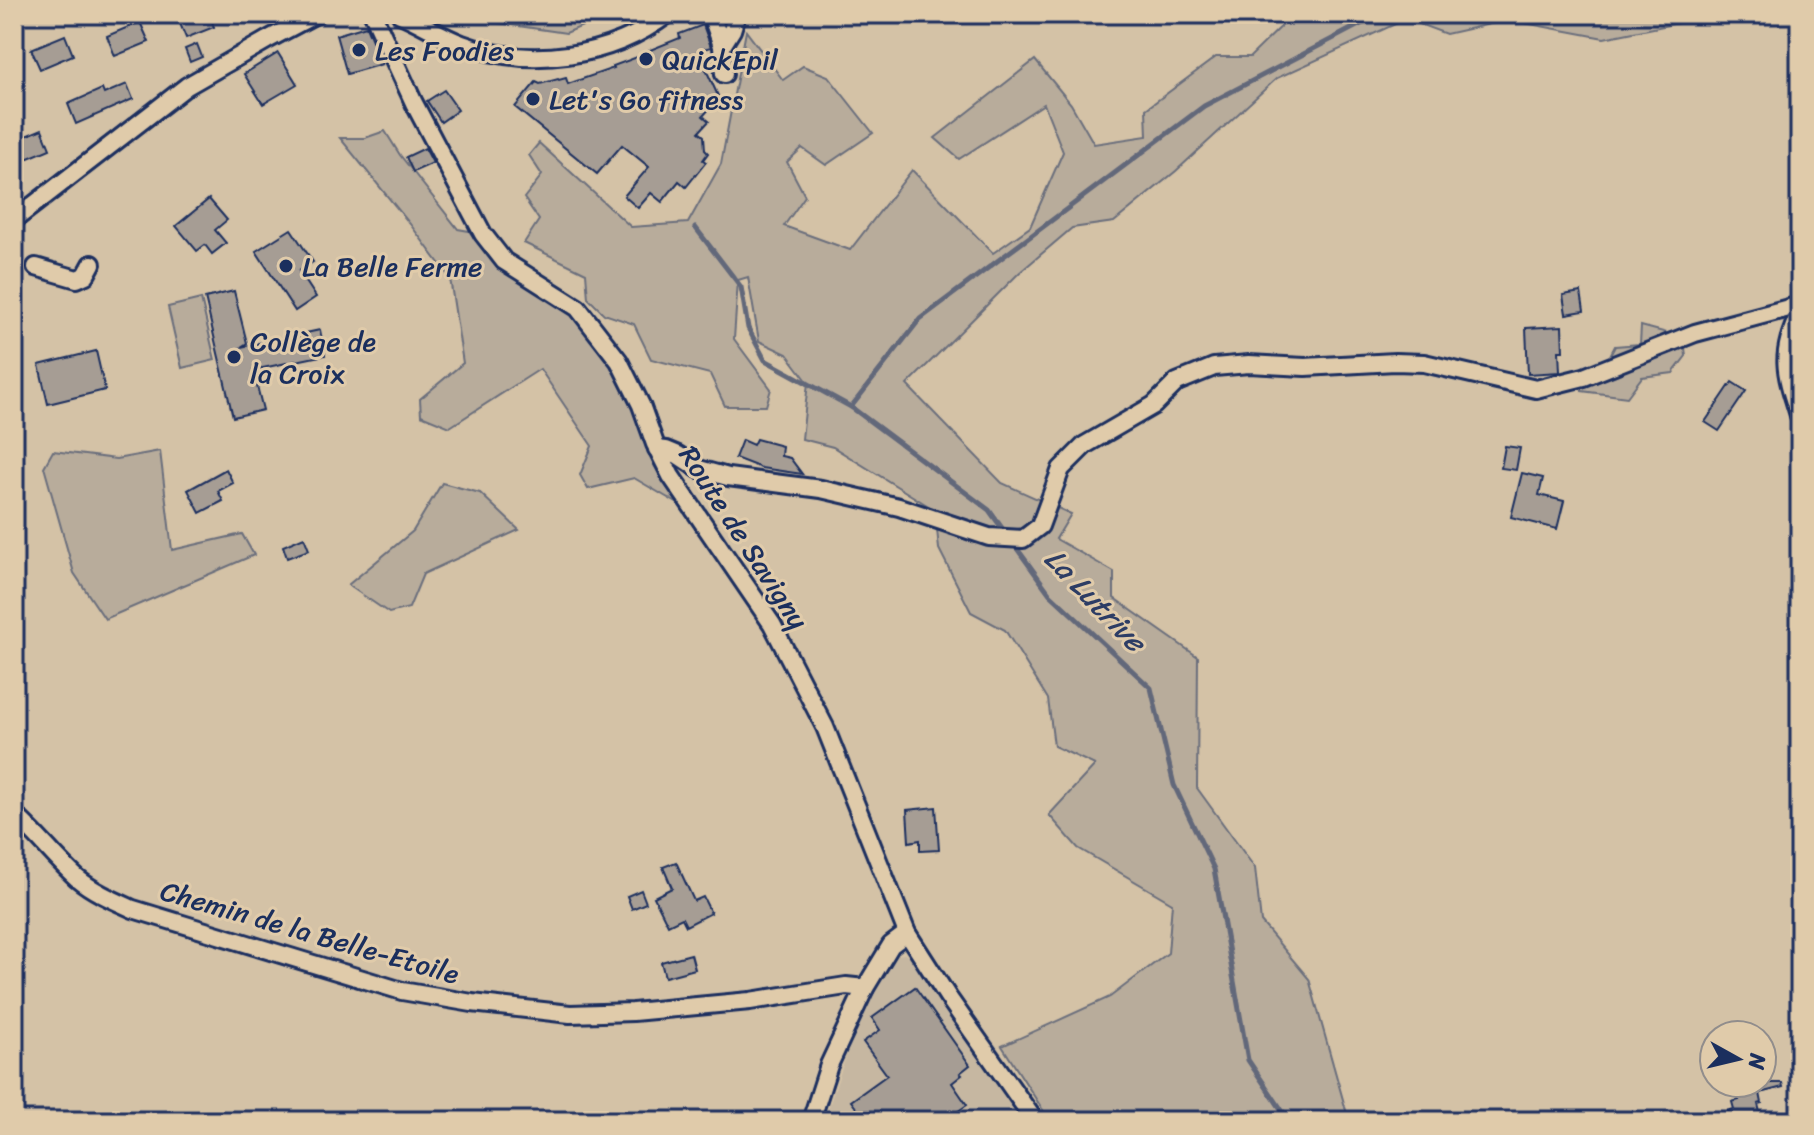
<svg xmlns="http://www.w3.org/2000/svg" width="1814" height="1135" viewBox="0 0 1814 1135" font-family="Sriracha,sans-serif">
  <rect width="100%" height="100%" fill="#d4c2a6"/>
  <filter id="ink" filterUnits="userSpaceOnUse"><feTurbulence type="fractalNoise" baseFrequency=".0125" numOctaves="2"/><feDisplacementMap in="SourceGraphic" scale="16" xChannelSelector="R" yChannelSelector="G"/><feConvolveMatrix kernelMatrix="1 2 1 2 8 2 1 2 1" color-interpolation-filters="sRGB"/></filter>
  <g filter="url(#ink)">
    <polygon fill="#c6b7a1" points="904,954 910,957 977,1056 1024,1121 824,1121 849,1048 867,1005 889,964 898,955"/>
    <g fill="#b8ac9b" stroke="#6a6e7c" stroke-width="2">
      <polygon points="437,14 611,14 566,33"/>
      <polygon points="1294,14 1789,14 1718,15 1604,38 1508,20 1446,34 1406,19 1277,78 1176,171 1114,222 1072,228 1019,273 907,385 1002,483 1071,514 1056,539 1114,572 1114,598 1198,657 1197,788 1255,868 1261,922 1309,979 1349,1121 1050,1121 1002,1046 1110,997 1168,953 1172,903 1078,848 1049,815 1095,765 1054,746 1048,699 1005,630 971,612 939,549 935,510 833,447 802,439 808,382 787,354 759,341 748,277 738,280 734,339 771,389 766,406 725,406 710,374 651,359 634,324 604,314 588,298 586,273 524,243 539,220 524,198 542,175 529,155 539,143 631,227 688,223 721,164 746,31 783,80 803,66 828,76 873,133 826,165 802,148 787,162 805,196 784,226 850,250 912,170 993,253 1030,227 1063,152 1044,104 959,159 935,138 1035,60 1071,104 1094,144 1147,136 1146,109 1216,57 1250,57"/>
      <polygon points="385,131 400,155 458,229 469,231 497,267 575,314 620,377 654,465 680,505 634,478 588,489 580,475 592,446 540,369 450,427 421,415 420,399 463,363 450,278 410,224 340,138 365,138"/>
      <polygon points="201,299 215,360 182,368 168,307"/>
      <polygon points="1641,326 1667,333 1683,331 1686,356 1673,373 1642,377 1627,397 1582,391 1580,374 1605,365 1615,346 1640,344"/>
      <polygon points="53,451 116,459 160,451 172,550 242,534 254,555 105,619 74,573 44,467"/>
      <polygon points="442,483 480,493 519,530 423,574 409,608 389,613 348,585 413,531"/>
    </g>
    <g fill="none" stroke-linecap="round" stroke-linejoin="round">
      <g stroke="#62677a" stroke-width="5">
        <polyline points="695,227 741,287 748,328 765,360 851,407 989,510 1007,535"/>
        <polyline points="851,407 920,319 1204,106 1380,14"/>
        <polyline points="1013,543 1050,594 1151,688 1174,785 1214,869 1248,1060 1289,1121"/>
      </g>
    </g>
    <g fill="#a69d94" stroke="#1b2f5e" stroke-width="2">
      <polygon points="176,14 209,14 214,27 186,38"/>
      <polygon points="140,22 149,42 115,56 107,36"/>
      <polygon points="703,25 711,47 701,50 706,62 703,63 719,98 703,116 709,121 699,132 704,136 705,150 708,153 703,160 706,162 686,187 679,181 662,202 651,193 638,208 624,196 649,167 622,145 597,174 515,107 536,82 540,84 558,79 559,80 566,78 568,84 614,68 613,66 651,52 650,50 680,38 679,34"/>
      <polygon points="366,26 382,64 347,74 336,35"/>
      <polygon points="65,35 73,55 40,69 31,49"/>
      <polygon points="197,44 202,57 190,62 185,49"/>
      <polygon points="278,53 297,84 263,104 244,74"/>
      <polygon points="127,84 133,99 76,124 68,104 102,89 104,94"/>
      <polygon points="444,90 458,110 441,122 427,101"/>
      <polygon points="42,129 50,149 14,164 14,141"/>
      <polygon points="425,148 433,163 413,172 406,157"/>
      <polygon points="209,199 227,220 215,230 226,243 212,254 205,245 197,251 176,226"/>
      <polygon points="291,229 313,262 299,271 316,297 295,311 256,251"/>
      <polygon points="234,291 247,343 241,347 320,330 325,355 253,370 263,410 233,417 205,298"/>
      <polygon points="1581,292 1584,311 1566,314 1563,295"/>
      <polygon points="1562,326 1563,351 1559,351 1560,372 1528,374 1526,328"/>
      <polygon points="96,351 105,390 48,404 39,365"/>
      <polygon points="1732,382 1746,391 1719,431 1705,422"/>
      <polygon points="756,439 782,446 781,456 790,458 802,474 761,468 735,458 742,440 753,445"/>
      <polygon points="1505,446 1520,448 1516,470 1501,468"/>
      <polygon points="226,469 233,483 218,491 223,501 200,513 188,490"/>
      <polygon points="1522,473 1543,478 1539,495 1564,501 1557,529 1511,517"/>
      <polygon points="304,537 309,550 287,558 283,546"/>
      <polygon points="936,807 939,850 920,851 920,840 909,842 907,810"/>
      <polygon points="676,862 694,901 703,897 711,913 686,926 682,918 668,925 654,897 672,888 663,867"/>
      <polygon points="641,890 646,903 632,909 627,896"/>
      <polygon points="691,954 695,969 665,977 661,962"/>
      <polygon points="915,987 970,1065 960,1073 962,1075 952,1083 967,1105 954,1114 959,1121 866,1121 851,1101 887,1075 863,1042 880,1030 872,1018"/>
      <polygon points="1735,1083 1782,1083 1783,1087 1760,1093 1762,1103 1758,1104 1761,1117 1744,1121 1731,1121 1728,1111 1734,1109 1732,1102 1739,1100"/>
    </g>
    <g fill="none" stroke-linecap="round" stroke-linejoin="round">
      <g stroke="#1b2f5e" stroke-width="22">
        <g id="minor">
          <polyline points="373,14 414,103 483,234 504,261 578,308 619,361 641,405 655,444 671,476 772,624 825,727 907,933 948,997 1035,1121"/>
          <path d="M 400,14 C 421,23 441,36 462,44 C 529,69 610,58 668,14"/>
          <polyline points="711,14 722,46 724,74"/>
          <polyline points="722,46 732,30 737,14"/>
          <polyline points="14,220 187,86 267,40 316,14"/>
          <polyline points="36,267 77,279 86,275 92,264"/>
          <path d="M 1800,313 C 1778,356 1786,374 1800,418"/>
          <polyline points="657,449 666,450 678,455 699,469 728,477 821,489 899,507 989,537 1023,539 1040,526 1061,469 1085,445 1154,405 1177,382 1214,367 1249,364 1305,367 1395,362 1424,363 1536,389 1584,377 1695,333 1800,305"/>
          <path d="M 14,814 C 37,834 55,858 77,878 C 94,892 113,900 133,909 L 402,991 L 472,1003 L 570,1014 L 633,1012 L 750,1001 L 846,986 L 865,988"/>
          <polyline points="811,1121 829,1065 865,988 891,945 907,933"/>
        </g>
      </g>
      <use href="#minor" stroke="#e0cbaa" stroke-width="16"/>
    </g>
  </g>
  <g fill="#1b2f5e" stroke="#e0cbaa" stroke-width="3">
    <circle cx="359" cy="50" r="8"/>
    <circle cx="646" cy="59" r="8"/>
    <circle cx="533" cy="99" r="8"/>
    <circle cx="286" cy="266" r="8"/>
    <circle cx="234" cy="357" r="8"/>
  </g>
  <g text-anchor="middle" stroke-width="6" stroke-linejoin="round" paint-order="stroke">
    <g font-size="28" fill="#1b2f5e" stroke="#e0cbaa" text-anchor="start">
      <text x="375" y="60">Les Foodies</text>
      <text x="662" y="69">QuickEpil</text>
      <text x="549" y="109">Let's Go fitness</text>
      <text x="302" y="276">La Belle Ferme</text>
      <text x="250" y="351">Collège de<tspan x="250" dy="32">la Croix</tspan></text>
    </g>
    <g font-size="28" fill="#1b2f5e" stroke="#e0cbaa">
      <text transform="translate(744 537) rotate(57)" y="10">Route de Savigny</text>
      <text transform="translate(310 932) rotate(16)" y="10">Chemin de la Belle-Etoile</text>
    </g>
    <g font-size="30" font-style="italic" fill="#2d3d65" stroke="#e0cbaa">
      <text transform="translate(1095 600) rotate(46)" y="10">La Lutrive</text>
    </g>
  </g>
  <rect width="1814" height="1135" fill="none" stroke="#e0cbaa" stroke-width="48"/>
  <rect x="24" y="24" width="1766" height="1087" fill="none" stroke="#1b2f5e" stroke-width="3" filter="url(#ink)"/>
  <g transform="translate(1738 1059) rotate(98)"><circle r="38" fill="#e0cbaa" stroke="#918d8c" stroke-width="2"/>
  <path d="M0-6L14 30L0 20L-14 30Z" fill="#1b2f5e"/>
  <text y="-12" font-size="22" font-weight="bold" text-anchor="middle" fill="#1b2f5e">N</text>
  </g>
</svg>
